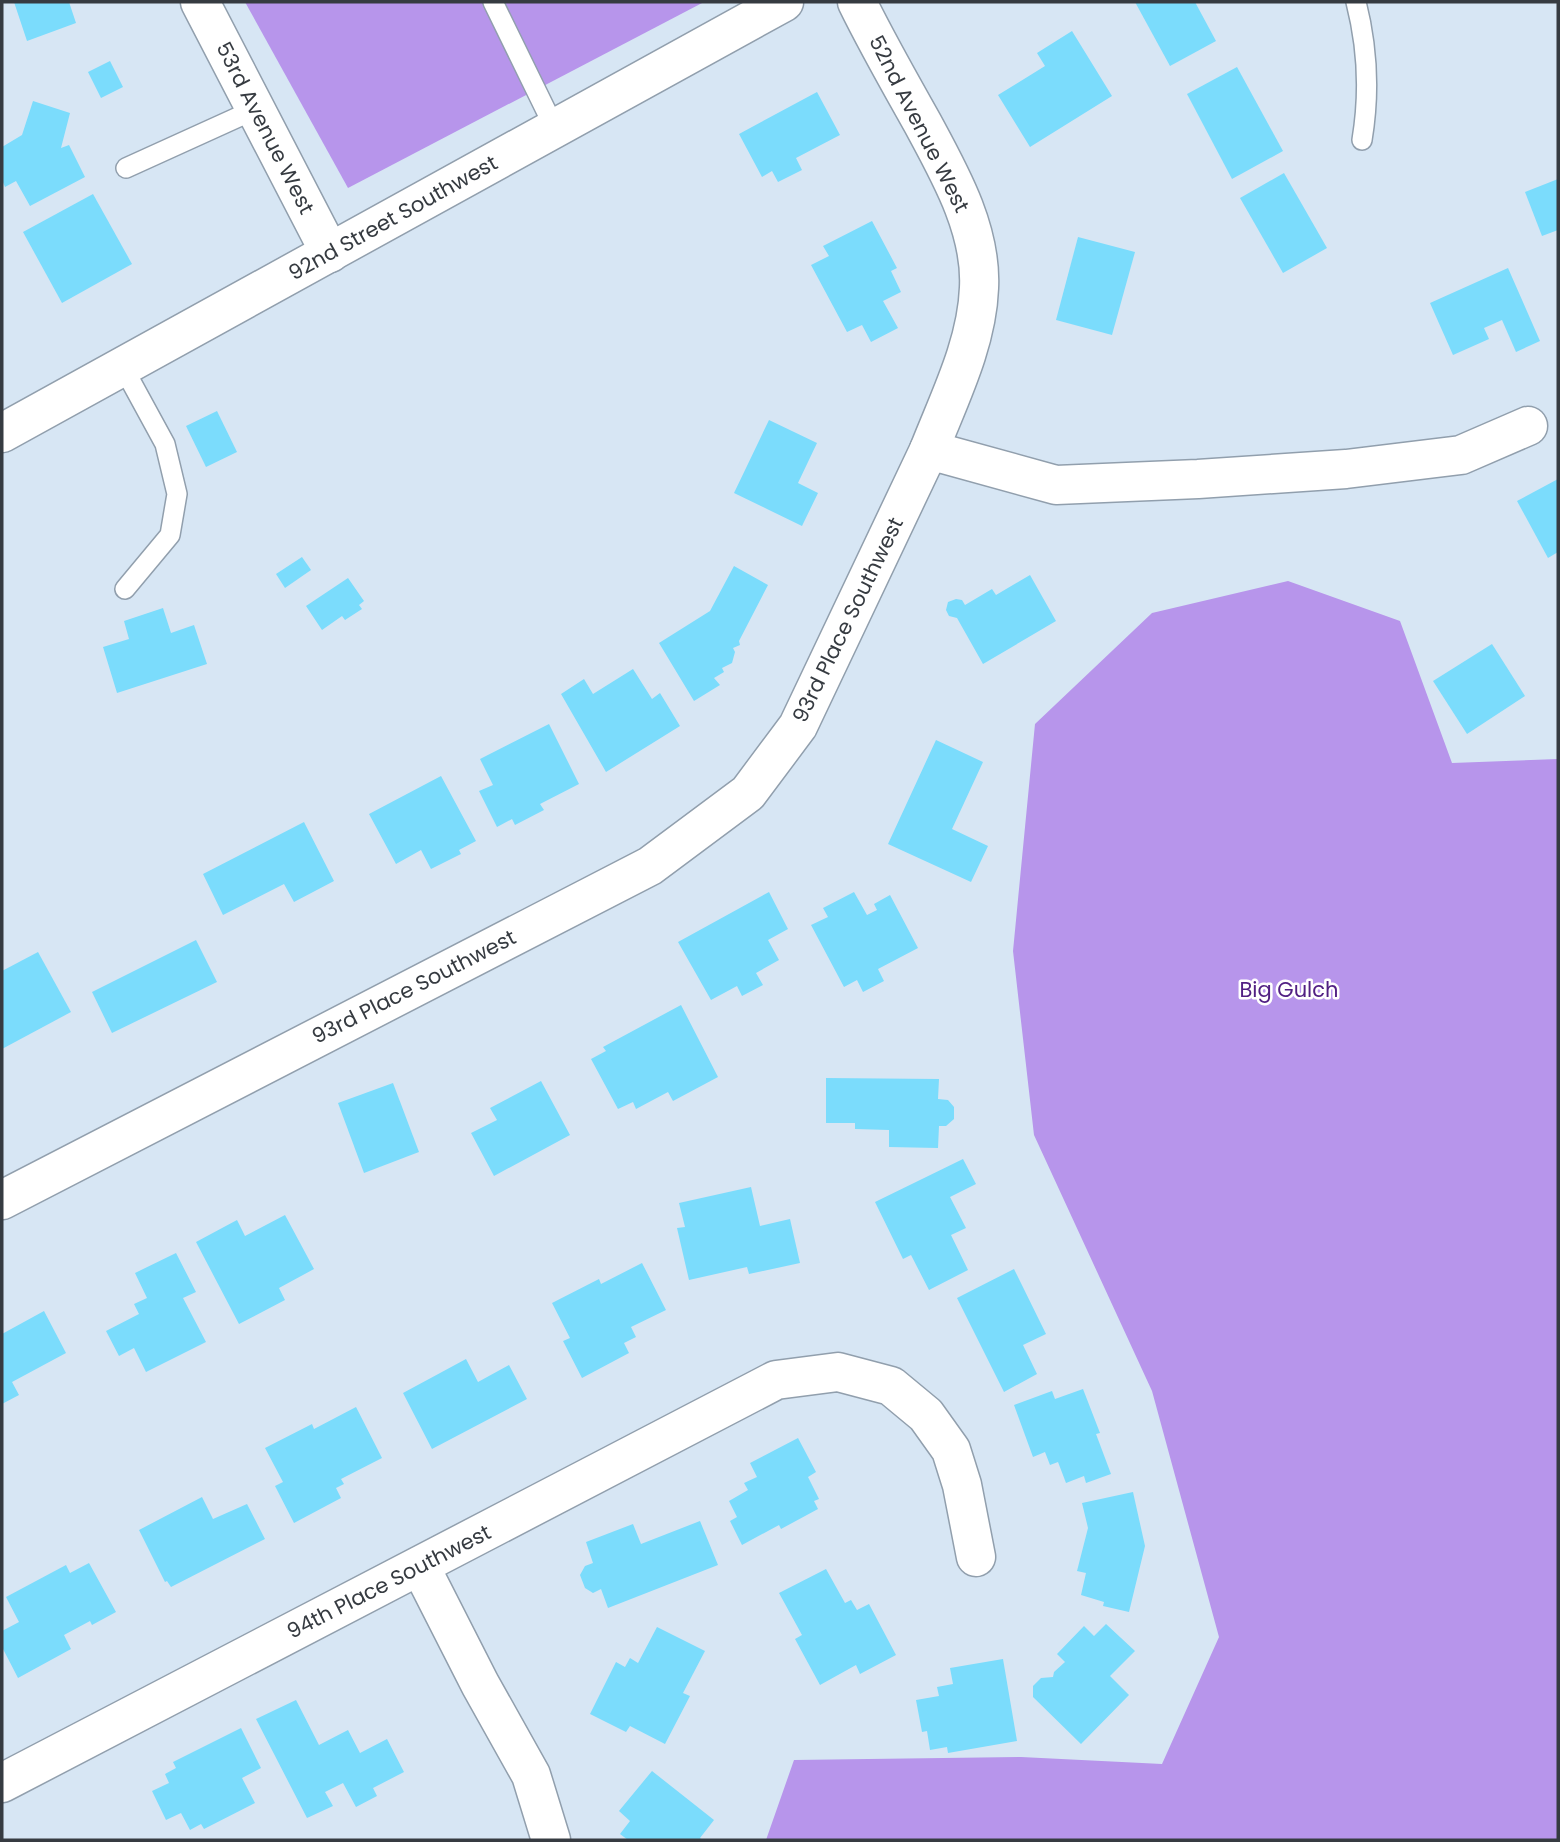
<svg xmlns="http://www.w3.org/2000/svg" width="1560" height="1842" viewBox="0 0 1560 1842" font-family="Poppins,sans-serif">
  <rect width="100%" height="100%" fill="#d7e6f4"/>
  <g fill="#b795eb">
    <polygon points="245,2 704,2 348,188"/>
    <polygon points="1288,581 1400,621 1452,763 1558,759 1558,1840 766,1840 794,1760 1021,1757 1162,1764 1219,1637 1152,1391 1034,1135 1013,951 1035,724 1152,613"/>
  </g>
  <g fill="#7bdcfc">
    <polygon points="14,2 69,2 76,23 27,41"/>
    <polygon points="1135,2 1195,2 1216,41 1170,66"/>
    <polygon points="1072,31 1112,96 1030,147 998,95 1045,66 1037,53"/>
    <polygon points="110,61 123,87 101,98 88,72"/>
    <polygon points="1237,67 1283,151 1232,179 1187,94"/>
    <polygon points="817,92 840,135 796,158 802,170 778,182 772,171 762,177 739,134"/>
    <polygon points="33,101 70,113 61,148 69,145 85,177 30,206 16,181 5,187 2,180 2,147 22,135"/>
    <polygon points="1284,173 1327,248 1283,273 1240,198"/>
    <polygon points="1558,179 1558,230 1542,236 1525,192"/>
    <polygon points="93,194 132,264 62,303 23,232"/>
    <polygon points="872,221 897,268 891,271 901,292 883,301 898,328 871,342 862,325 847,332 811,265 829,256 823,246"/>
    <polygon points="1078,237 1135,252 1112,335 1056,320"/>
    <polygon points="1508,268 1540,341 1516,352 1502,320 1484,328 1489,339 1453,355 1430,303"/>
    <polygon points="217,411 237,452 206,467 186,426"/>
    <polygon points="769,420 817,443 798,483 818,493 802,526 734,493"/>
    <polygon points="1558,479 1558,552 1548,558 1517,501"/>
    <polygon points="302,557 311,570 285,588 276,574"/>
    <polygon points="734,566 768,585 739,641 740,645 733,648 735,652 732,663 722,668 724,672 714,678 720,685 694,701 659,643 710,611"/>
    <polygon points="1030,575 1056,621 983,664 957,618 949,616 946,610 948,602 956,599 962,600 965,605 992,589 996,595"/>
    <polygon points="348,578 364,601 359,605 362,609 345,620 342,616 322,630 306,606"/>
    <polygon points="163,608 171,633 194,625 207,664 117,693 103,647 129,639 124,621"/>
    <polygon points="1492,644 1525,696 1467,734 1433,681"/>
    <polygon points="633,669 652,699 660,693 680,726 606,772 561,694 584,679 593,694"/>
    <polygon points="549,724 579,784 540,804 544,810 515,825 512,819 497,827 479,791 493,785 480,759"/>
    <polygon points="936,740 983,762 952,829 988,846 971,882 888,844"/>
    <polygon points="441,776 476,841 459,850 461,854 431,869 421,850 396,864 369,814"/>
    <polygon points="304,822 334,881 294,902 284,884 223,915 203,874"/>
    <polygon points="769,892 788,929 768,940 779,960 756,973 763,985 742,996 737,986 711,1000 678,942"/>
    <polygon points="854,892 867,915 877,910 874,904 890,895 918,948 878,969 884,981 863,992 857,980 844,987 811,925 828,917 823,908"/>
    <polygon points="196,940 217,982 112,1033 92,992"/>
    <polygon points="38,952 71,1012 2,1049 2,971"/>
    <polygon points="681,1005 718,1077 673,1101 668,1092 636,1109 633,1102 618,1109 591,1059 606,1051 603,1047"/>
    <polygon points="826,1078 939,1079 938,1099 948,1100 954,1107 954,1119 946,1126 939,1126 938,1148 889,1147 889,1130 855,1129 855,1123 826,1123"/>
    <polygon points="541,1081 570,1135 494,1176 471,1133 497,1120 490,1108"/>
    <polygon points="393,1083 419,1152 364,1173 338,1103"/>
    <polygon points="963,1159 976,1184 950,1197 966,1228 951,1235 968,1270 929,1290 911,1255 903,1259 875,1202"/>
    <polygon points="751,1187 760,1226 790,1219 800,1263 749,1274 747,1267 689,1280 677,1228 685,1227 679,1203"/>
    <polygon points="285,1215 314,1269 279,1288 285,1300 239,1324 196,1242 237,1220 245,1236"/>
    <polygon points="176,1253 196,1292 183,1298 206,1342 146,1372 134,1348 119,1356 106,1331 139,1314 134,1304 147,1298 135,1273"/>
    <polygon points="642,1263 666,1310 631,1327 636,1337 624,1343 629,1353 582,1378 563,1341 570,1338 552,1303 599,1279 601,1284"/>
    <polygon points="1014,1269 1046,1334 1023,1345 1037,1374 1004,1392 957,1298"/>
    <polygon points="44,1311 66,1353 12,1382 19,1395 2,1404 2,1334"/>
    <polygon points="466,1359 478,1382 509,1365 527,1399 432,1449 403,1393"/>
    <polygon points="1083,1389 1100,1433 1096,1434 1111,1474 1086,1483 1084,1476 1066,1483 1058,1462 1050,1465 1045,1452 1033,1457 1014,1405 1052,1391 1055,1399"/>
    <polygon points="356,1407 382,1458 341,1479 344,1484 336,1488 341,1498 294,1523 275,1486 283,1482 265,1448 312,1424 314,1429"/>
    <polygon points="798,1438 816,1472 808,1477 819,1499 814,1501 818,1509 781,1529 779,1525 742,1545 730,1521 737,1517 729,1501 748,1490 744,1483 757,1477 750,1463"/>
    <polygon points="1133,1492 1145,1546 1129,1612 1103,1606 1104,1602 1081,1595 1086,1573 1077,1571 1088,1528 1082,1503"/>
    <polygon points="202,1497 213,1519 247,1504 265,1539 171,1587 167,1581 165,1582 139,1530"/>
    <polygon points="700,1521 718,1565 608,1608 601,1589 593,1593 585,1588 580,1575 585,1566 593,1563 586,1542 633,1524 641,1544"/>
    <polygon points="89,1563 116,1612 92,1625 90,1621 64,1635 71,1649 18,1678 2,1647 2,1631 19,1622 6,1597 66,1565 70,1573"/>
    <polygon points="826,1569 845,1603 851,1600 857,1610 869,1604 896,1655 860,1674 856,1665 820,1685 795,1639 802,1635 779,1593"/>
    <polygon points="1106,1624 1135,1651 1110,1676 1129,1695 1081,1744 1033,1697 1033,1686 1041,1678 1053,1677 1054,1672 1065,1662 1057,1654 1084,1626 1094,1636"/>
    <polygon points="657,1627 705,1651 683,1693 690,1696 665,1744 630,1726 626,1732 590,1714 616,1662 625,1667 630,1658 638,1663"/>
    <polygon points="1003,1659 1017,1741 948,1753 947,1747 930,1750 927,1731 922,1732 916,1700 939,1696 937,1687 953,1684 950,1668"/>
    <polygon points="296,1700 319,1745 348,1730 360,1753 387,1739 404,1772 373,1788 377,1796 356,1807 343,1783 325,1792 333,1806 307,1818 256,1719"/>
    <polygon points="241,1728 261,1768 242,1778 255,1803 204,1829 201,1824 190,1830 181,1813 166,1820 152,1791 169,1783 165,1774 176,1768 173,1762"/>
    <polygon points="652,1771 714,1820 700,1838 703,1840 628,1840 620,1834 630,1821 619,1811"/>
  </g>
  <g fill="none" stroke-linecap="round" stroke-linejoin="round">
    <g stroke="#919fad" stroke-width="22">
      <g id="service">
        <polyline points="493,2 555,129"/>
        <path d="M 1356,2 C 1368,49 1370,92 1362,140"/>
        <polyline points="126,168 256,109"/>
        <polyline points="123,367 165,444 177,494 170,535 125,589"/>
      </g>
    </g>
    <g stroke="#919fad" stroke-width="41">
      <g id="minor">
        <polyline points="200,2 330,253"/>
        <path d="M 857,2 C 877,43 900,83 923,124 C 950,174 982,230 979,288 C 977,344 949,399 929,450"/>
        <polyline points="2,1200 650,866 748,793 798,726 929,450 1056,485 1198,479 1346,469 1461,455 1528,426"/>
        <polyline points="420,1566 480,1684 531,1775 551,1840"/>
        <polyline points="2,1783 776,1380 838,1372 891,1386 926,1415 951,1450 962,1485 976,1557"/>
      </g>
    </g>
    <g stroke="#919fad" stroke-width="41">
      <polyline id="tertiary" points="2,433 784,2"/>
    </g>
    <use href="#service" stroke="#fff" stroke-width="19"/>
    <use href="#minor" stroke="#fff" stroke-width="38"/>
    <use href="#tertiary" stroke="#fff" stroke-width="38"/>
  </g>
  <g text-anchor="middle" stroke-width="5" stroke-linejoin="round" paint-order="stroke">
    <g font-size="21" fill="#363b41" stroke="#fff">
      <text transform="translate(919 124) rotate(63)" y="7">52nd Avenue West</text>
      <text transform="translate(265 128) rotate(63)" y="7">53rd Avenue West</text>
      <text transform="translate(393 218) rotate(-29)" y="7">92nd Street Southwest</text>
      <text transform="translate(848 620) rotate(-64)" y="7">93rd Place Southwest</text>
      <text transform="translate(414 987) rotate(-27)" y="7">93rd Place Southwest</text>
      <text transform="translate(389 1582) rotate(-27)" y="7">94th Place Southwest</text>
    </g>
    <g font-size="21" fill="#512083" stroke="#fff">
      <text x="1289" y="997">Big Gulch</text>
    </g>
  </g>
  <rect width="1560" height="1842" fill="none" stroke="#363b41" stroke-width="7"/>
</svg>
